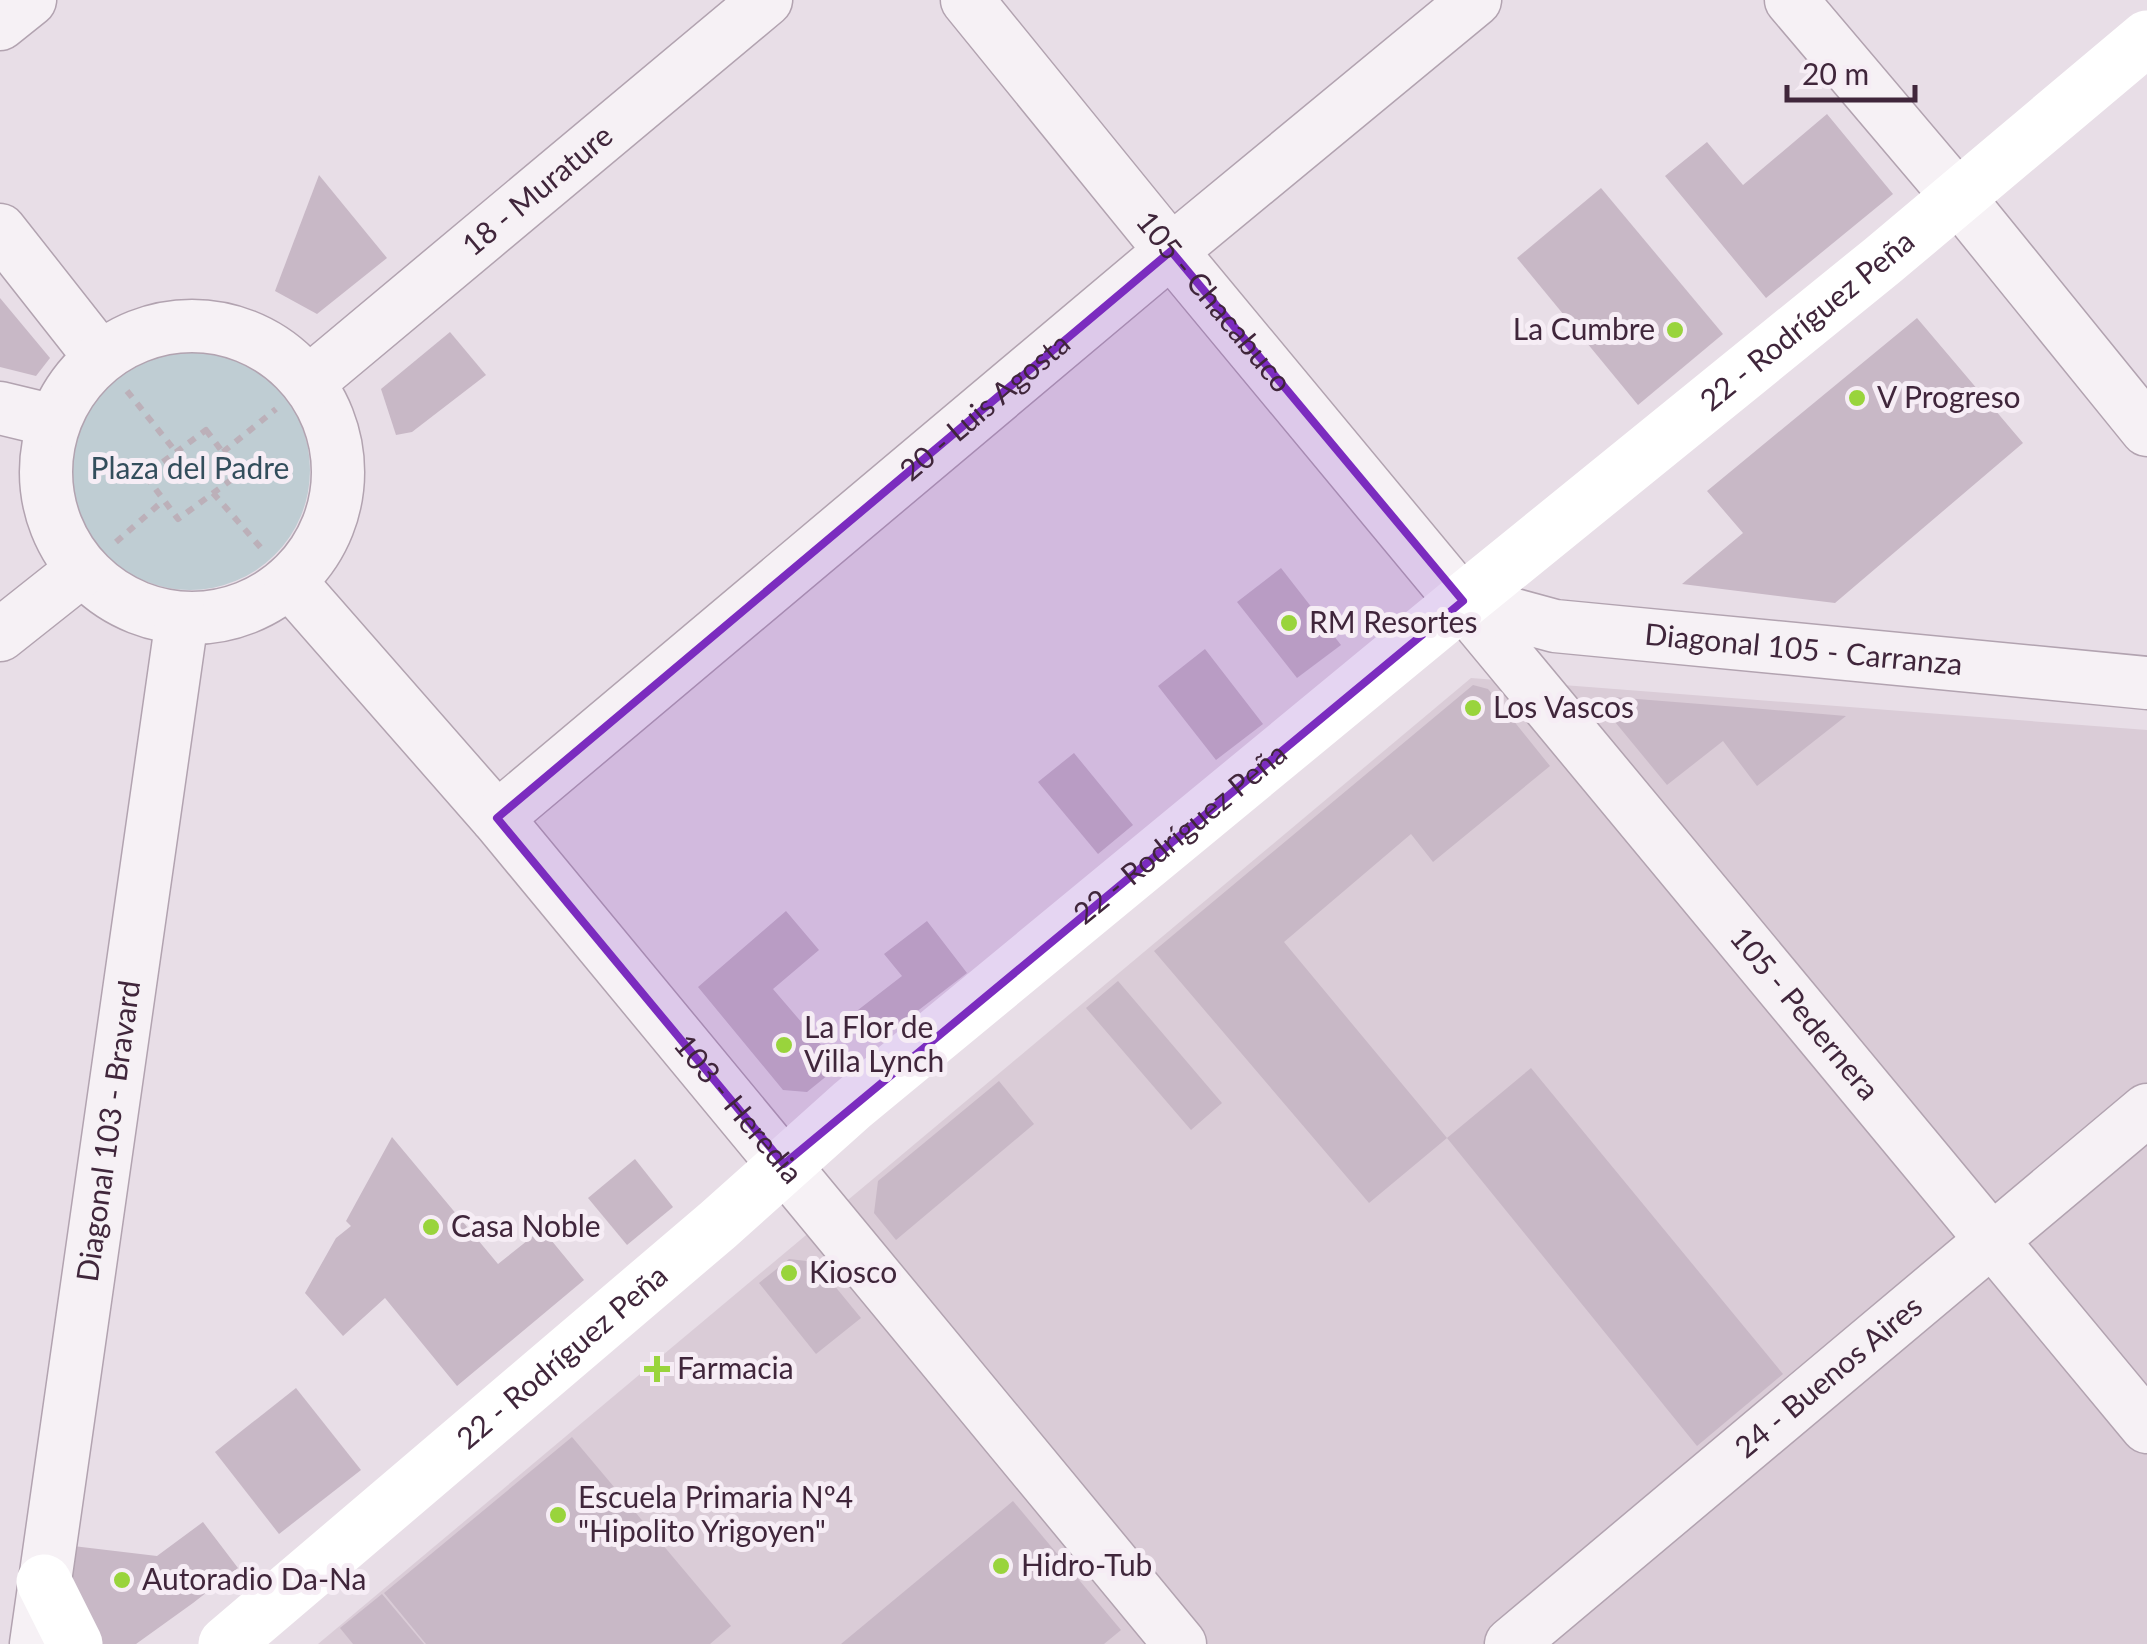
<svg xmlns="http://www.w3.org/2000/svg" width="2147" height="1644" viewBox="0 0 2147 1644" font-family="Lato,sans-serif">
  <rect width="100%" height="100%" fill="#e8dee7"/>
  <polygon fill="#daccd7" points="1471,678 2147,730 2147,1644 318,1644"/>
  <circle fill="#bfcdd3" cx="190" cy="470" r="120"/>
  <g fill="#c8b8c6">
    <polygon points="1827,114 1893,194 1766,298 1665,176 1707,142 1743,185"/>
    <polygon points="319,175 387,258 317,314 275,291"/>
    <polygon points="1601,188 1723,334 1638,405 1517,258"/>
    <polygon points="0,298 50,358 36,376 0,367"/>
    <polygon points="1917,318 2023,443 1835,603 1682,584 1743,533 1707,491"/>
    <polygon points="450,332 486,375 412,432 396,435 381,389"/>
    <polygon points="1281,568 1341,645 1297,678 1237,602"/>
    <polygon points="1205,649 1263,724 1216,760 1158,686"/>
    <polygon points="1473,685 1488,689 1550,766 1433,862 1411,834 1284,942 1447,1138 1369,1203 1154,951"/>
    <polygon points="1612,697 1763,709 1846,716 1757,786 1723,741 1667,785 1606,711"/>
    <polygon points="1074,753 1133,825 1098,854 1038,782"/>
    <polygon points="786,911 819,950 773,989 839,1066 807,1092 783,1090 698,987"/>
    <polygon points="927,921 967,973 881,1039 858,1010 902,976 884,954"/>
    <polygon points="1118,981 1222,1103 1191,1130 1086,1008"/>
    <polygon points="1531,1068 1783,1374 1697,1446 1447,1138"/>
    <polygon points="999,1081 1034,1124 896,1240 874,1213 878,1181"/>
    <polygon points="392,1137 498,1264 542,1229 584,1280 457,1386 385,1298 343,1336 305,1293 336,1238 351,1226 346,1221"/>
    <polygon points="635,1159 673,1207 627,1245 588,1198"/>
    <polygon points="789,1259 815,1262 861,1318 816,1354 759,1283"/>
    <polygon points="296,1388 361,1470 279,1534 215,1452"/>
    <polygon points="572,1437 731,1626 710,1644 426,1644 384,1593"/>
    <polygon points="1013,1501 1121,1630 1104,1644 841,1644"/>
    <polygon points="203,1522 238,1568 193,1603 136,1644 88,1644 65,1624 73,1546 157,1556"/>
    <polygon points="382,1594 424,1644 353,1644 340,1628"/>
  </g>
  <g fill="none" stroke-linecap="round" stroke-linejoin="round">
    <g stroke="#b2a3b0" stroke-width="55">
      <g id="street">
        <path id="s1" d="M 967,0 L 1171,251 L 2147,1427"/>
        <polyline points="1791,0 1958,197 2147,430"/>
        <polyline points="0,24 30,0"/>
        <polyline points="0,230 100,357"/>
        <circle cx="192" cy="472" r="146"/>
        <path id="s2" d="M 309,382 L 766,0"/>
        <polyline points="0,408 54,421"/>
        <path id="s3" d="M 290,582 L 497,818 L 1180,1644"/>
        <path id="s4" d="M 1463,601 L 1555,626 L 2147,683"/>
        <polyline points="0,635 82,570"/>
        <path id="s5" d="M 497,818 L 1171,251 L 1475,0"/>
        <path id="s6" d="M 36,1644 L 182,619"/>
        <path id="s7" d="M 1511,1644 L 2147,1110"/>
      </g>
    </g>
    <g stroke="#bcb0b9" stroke-width="6" stroke-dasharray="8 8" stroke-linecap="butt">
      <polyline points="127,391 176,452"/>
      <polygon points="206,430 239,474 178,519 145,475"/>
      <polyline points="223,452 276,409"/>
      <polyline points="213,493 262,549"/>
      <polyline points="116,542 164,500"/>
    </g>
    <use href="#street" stroke="#f6f1f5" stroke-width="52"/>
    <g stroke="#fff" stroke-width="55">
      <polyline points="44,1582 75,1644"/>
      <path id="s8" d="M 226,1644 L 718,1225 L 852,1105 L 1463,601 L 1882,261 L 2147,38"/>
    </g>
  </g>
  <path fill="#7b2cbf" fill-opacity="0.2" stroke="#7b2cbf" stroke-width="8" stroke-linejoin="round" d="M 1171,251 L 1463,601 L 784,1164 L 497,818 Z"/>
  <g fill="#99d43c" stroke="#f6edf5" stroke-width="4">
    <circle cx="1675" cy="330" r="10"/>
    <circle cx="1857" cy="398" r="10"/>
    <circle cx="1289" cy="623" r="10"/>
    <circle cx="1473" cy="708" r="10"/>
    <circle cx="784" cy="1045" r="10"/>
    <circle cx="431" cy="1227" r="10"/>
    <circle cx="789" cy="1273" r="10"/>
    <path d="M652 1354h10v10h10v10h-10v10h-10v-10h-10v-10h10z"/>
    <circle cx="558" cy="1515" r="10"/>
    <circle cx="1001" cy="1566" r="10"/>
    <circle cx="122" cy="1580" r="10"/>
  </g>
  <g text-anchor="middle" stroke-width="10" stroke-linejoin="round" paint-order="stroke">
    <g font-size="30" fill="#40263b" stroke="#f6edf5">
      <text dy="10" stroke="none"><textPath href="#s2" startOffset="298">18 - Murature</textPath></text>
      <text dy="10" stroke="none"><textPath href="#s1" startOffset="390">105 - Chacabuco</textPath></text>
      <text dy="10" stroke="none"><textPath href="#s8" startOffset="2062">22 - Rodríguez Peña</textPath></text>
      <text dy="10" stroke="none"><textPath href="#s5" startOffset="638">20 - Luis Agosta</textPath></text>
      <text dy="10" stroke="none"><textPath href="#s4" startOffset="345">Diagonal 105 - Carranza</textPath></text>
      <text dy="10" stroke="none"><textPath href="#s8" startOffset="1252">22 - Rodríguez Peña</textPath></text>
      <text dy="10" stroke="none"><textPath href="#s1" startOffset="1315">105 - Pedernera</textPath></text>
      <text dy="10" stroke="none"><textPath href="#s3" startOffset="692">103 - Heredia</textPath></text>
      <text dy="10" stroke="none"><textPath href="#s6" startOffset="518">Diagonal 103 - Bravard</textPath></text>
      <text dy="10" stroke="none"><textPath href="#s8" startOffset="442">22 - Rodríguez Peña</textPath></text>
      <text dy="10" stroke="none"><textPath href="#s7" startOffset="415">24 - Buenos Aires</textPath></text>
    </g>
    <g font-size="30" fill="#40263b" stroke="#f6edf5" text-anchor="start">
      <text x="1655" y="340" text-anchor="end">La Cumbre</text>
      <text x="1877" y="408">V Progreso</text>
      <text x="1309" y="633">RM Resortes</text>
      <text x="1493" y="718">Los Vascos</text>
      <text x="804" y="1038">La Flor de<tspan x="804" dy="34">Villa Lynch</tspan></text>
      <text x="451" y="1237">Casa Noble</text>
      <text x="809" y="1283">Kiosco</text>
      <text x="677" y="1379">Farmacia</text>
      <text x="578" y="1508">Escuela Primaria Nº4<tspan x="578" dy="34">"Hipolito Yrigoyen"</tspan></text>
      <text x="1021" y="1576">Hidro-Tub</text>
      <text x="142" y="1590">Autoradio Da-Na</text>
    </g>
    <g font-size="30" fill="#334e5c" stroke="#f6edf5">
      <text x="190" y="479">Plaza del Padre</text>
    </g>
  </g>
  <path d="M1787 85v15h128v-15" fill="none" stroke="#40263b" stroke-width="5"/>
  <text x="1802" y="85" font-size="30" fill="#40263b" stroke="#f6edf5" stroke-width="8" paint-order="stroke">20 m</text>
</svg>
